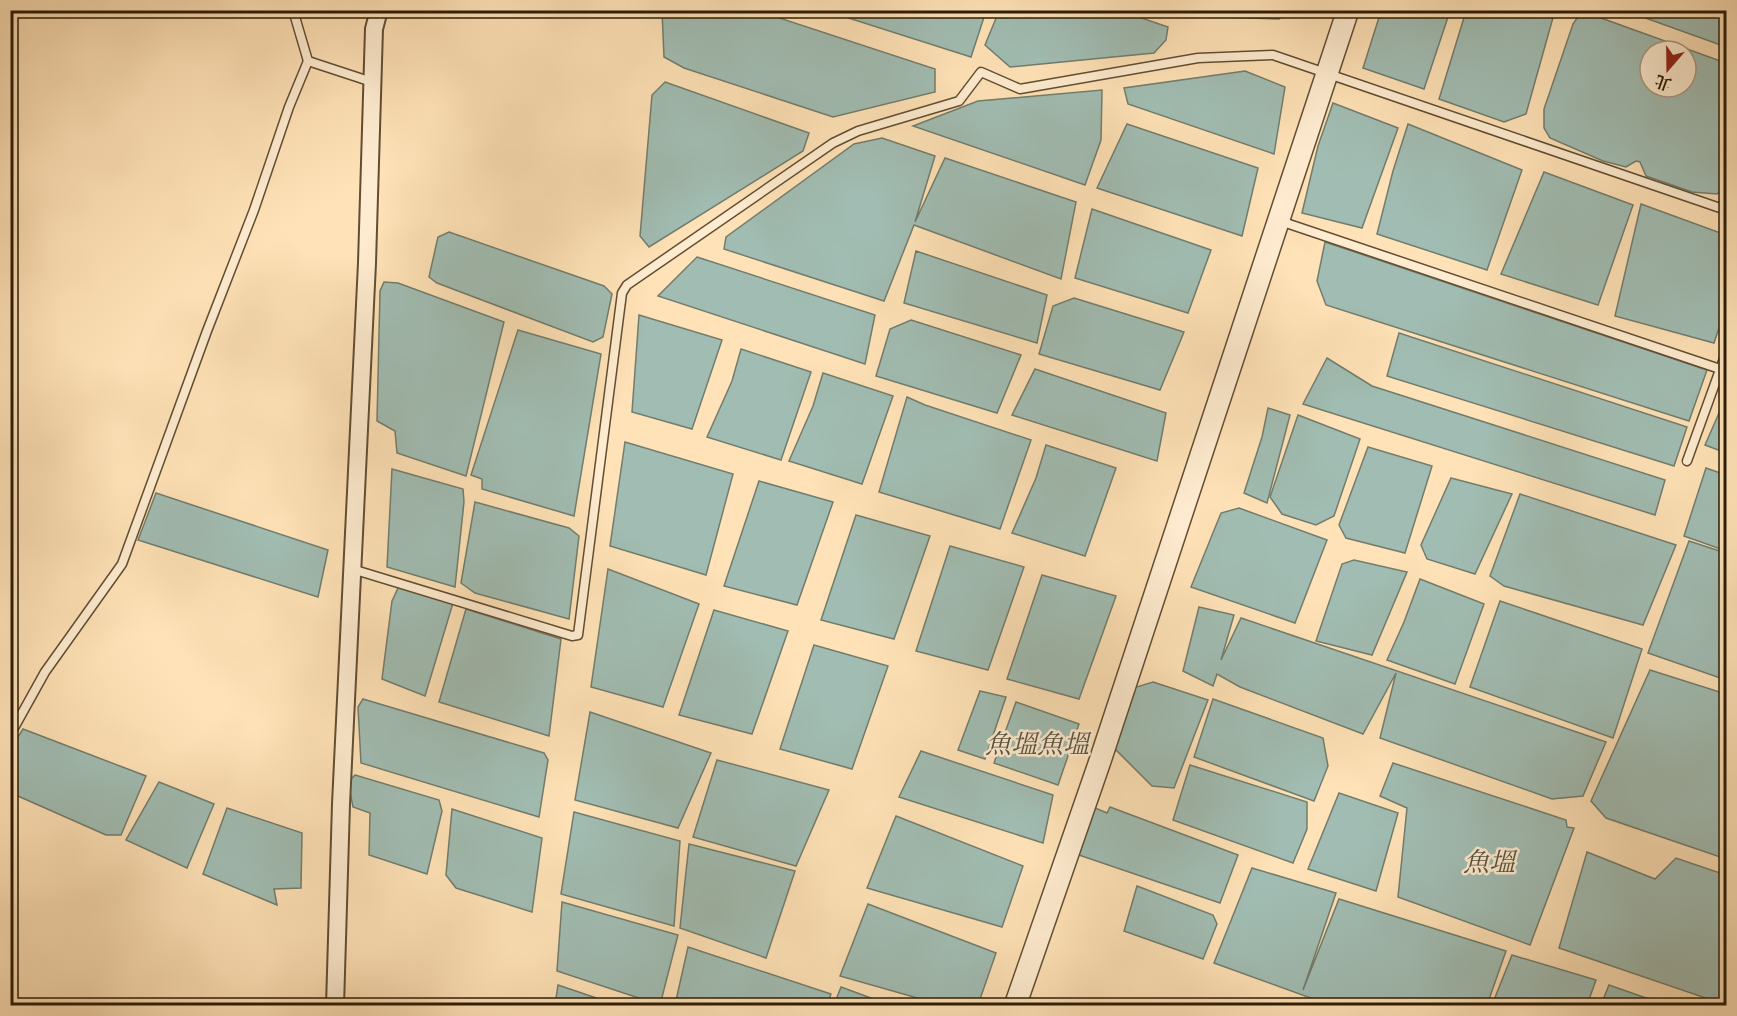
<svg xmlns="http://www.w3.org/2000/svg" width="1737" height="1016" viewBox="0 0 1737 1016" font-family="Vollkorn,'Noto Serif TC',serif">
  <rect width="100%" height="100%" fill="#ffe2b7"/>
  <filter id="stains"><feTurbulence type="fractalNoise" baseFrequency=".00333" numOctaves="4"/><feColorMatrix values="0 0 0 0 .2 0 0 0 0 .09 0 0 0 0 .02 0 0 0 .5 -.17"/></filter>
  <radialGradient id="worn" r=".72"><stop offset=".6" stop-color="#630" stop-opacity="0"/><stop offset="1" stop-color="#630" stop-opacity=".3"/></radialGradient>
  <g fill="#a1bdb3" stroke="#727d6d" stroke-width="1.5" fill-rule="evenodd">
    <polygon points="662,11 758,11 935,69 935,92 833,117 684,68 664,57"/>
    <polygon points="841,11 841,10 986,11 971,57 842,16"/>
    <polygon points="999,11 1121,11 1168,27 1166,40 1154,53 1010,67 985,45"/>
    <polygon points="1194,11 1287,11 1279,19 1217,17"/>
    <polygon points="1381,11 1450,11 1424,89 1363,68"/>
    <polygon points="1545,11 1554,14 1526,114 1504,122 1439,99 1466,11"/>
    <polygon points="1626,11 1726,11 1726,47"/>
    <path d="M 1590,14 L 1726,63 L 1726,167 L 1725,172 L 1726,184 L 1717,194 L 1692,192 L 1646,176 L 1640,162 L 1636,161 L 1626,167 L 1603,161 L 1550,138 L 1544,128 L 1544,109 L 1573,24 L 1579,15 ZM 1650,51 L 1686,51 L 1686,87 L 1650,87 Z"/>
    <polygon points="1245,71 1285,87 1274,154 1128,104 1124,88"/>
    <polygon points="665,82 809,133 803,151 649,247 640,236 652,95"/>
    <polygon points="1102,90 1101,140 1085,185 913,126 978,101"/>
    <polygon points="1333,103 1398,128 1362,228 1302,213 1318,146"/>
    <polygon points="1127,124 1258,168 1242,236 1097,188"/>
    <polygon points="1408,124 1522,170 1487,270 1377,234 1393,171"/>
    <polygon points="882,138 935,156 915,222 945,158 1076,202 1061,279 914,225 884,301 724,249 726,237 854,144"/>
    <polygon points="1544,172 1633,205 1598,305 1501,274"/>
    <polygon points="1641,204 1726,235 1726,307 1714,343 1615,316"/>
    <polygon points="1092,209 1211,250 1188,313 1075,278"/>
    <polygon points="449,232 604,286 612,294 603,337 593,342 437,283 429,277 438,237"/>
    <polygon points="1325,242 1707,370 1689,421 1326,305 1317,281"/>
    <polygon points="916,251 1047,295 1037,343 904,303"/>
    <polygon points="697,257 875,315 865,364 658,296"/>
    <polygon points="384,282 398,283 504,322 466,476 397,453 395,431 377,421 380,291"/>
    <polygon points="1074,298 1184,332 1160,390 1039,354 1053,306"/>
    <polygon points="639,315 722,340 692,429 632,412"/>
    <polygon points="911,320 1021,355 997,413 876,376 890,329"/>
    <polygon points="518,330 601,354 574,516 482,489 482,479 471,475"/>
    <polygon points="1399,333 1687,427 1674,466 1387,376"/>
    <polygon points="741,349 811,372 781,460 707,437 732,381"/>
    <polygon points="1327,358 1372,386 1665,480 1655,515 1303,404"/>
    <polygon points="1035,369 1166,413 1157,461 1012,415"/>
    <polygon points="823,373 893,396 862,484 789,461 813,406"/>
    <polygon points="907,397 925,405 1031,440 1000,529 879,492"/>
    <polygon points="1726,397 1726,453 1705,445"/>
    <polygon points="1268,408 1290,415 1267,503 1244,493 1262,437"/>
    <polygon points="1298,415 1360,439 1334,516 1316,525 1282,514 1270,497"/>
    <polygon points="625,442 733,474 706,575 610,546"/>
    <polygon points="1046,445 1116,468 1085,556 1012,533 1036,478"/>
    <polygon points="1368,447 1432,466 1405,553 1346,538 1339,525"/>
    <polygon points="1706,468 1726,475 1726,551 1684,536"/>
    <polygon points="392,469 463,489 464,502 455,587 387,567"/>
    <polygon points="1451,478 1512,494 1475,574 1427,559 1421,545"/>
    <polygon points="759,481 833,502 797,605 724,586"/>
    <polygon points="156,493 328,550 318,597 138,540"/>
    <polygon points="1520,494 1676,545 1643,625 1504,586 1490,576"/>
    <polygon points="475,502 569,528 579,536 569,619 475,593 461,583"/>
    <polygon points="1239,508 1327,540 1295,623 1191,587 1221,513"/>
    <polygon points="856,515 930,536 894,639 821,620"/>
    <polygon points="1689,541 1726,553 1726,680 1648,653"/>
    <polygon points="950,546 1024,567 988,670 916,651"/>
    <polygon points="1354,560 1407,572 1372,655 1316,641 1342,564"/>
    <polygon points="608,569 699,604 663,707 591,687"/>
    <polygon points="1042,575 1116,596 1079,699 1007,679"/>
    <polygon points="1420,579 1484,604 1455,684 1387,660 1404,622"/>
    <polygon points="399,586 453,603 425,696 382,679 392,601"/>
    <polygon points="1500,601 1642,649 1613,738 1470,687"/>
    <polygon points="1199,607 1234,615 1221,660 1241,618 1606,742 1583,796 1552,799 1380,738 1396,673 1363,734 1240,687 1217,674 1213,686 1183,671"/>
    <polygon points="466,609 561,639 549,736 439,702"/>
    <polygon points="714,610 788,631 752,734 679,715"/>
    <polygon points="814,645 888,666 852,769 780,749"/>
    <polygon points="1650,670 1726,694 1726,859 1606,818 1591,801"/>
    <polygon points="1153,682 1208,700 1174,788 1152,786 1112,746 1130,689"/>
    <polygon points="980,691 1006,697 985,759 958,750"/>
    <polygon points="363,699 544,753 548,760 539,817 361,763 358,707"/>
    <polygon points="1213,699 1323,738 1328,766 1314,801 1194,757"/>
    <polygon points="1016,702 1079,724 1058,785 994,763"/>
    <polygon points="590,712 711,753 678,828 575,800"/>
    <polygon points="23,729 146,776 121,835 106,835 11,793 11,748"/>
    <polygon points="921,751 1053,795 1043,843 899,797"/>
    <polygon points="717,760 829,790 796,866 693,837"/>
    <polygon points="1393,763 1566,820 1567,827 1574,828 1530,945 1398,897 1407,808 1380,796"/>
    <polygon points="1190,765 1307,802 1307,829 1293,863 1173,820"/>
    <polygon points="355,775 439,800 442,811 427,874 369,855 370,813 353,807 348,782"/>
    <polygon points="159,782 214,804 187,868 126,840"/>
    <polygon points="1339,793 1398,813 1376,891 1308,869"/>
    <polygon points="1088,805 1107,813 1110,807 1238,855 1220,903 1073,853"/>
    <polygon points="227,808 302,833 301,888 274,889 277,905 203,874"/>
    <polygon points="452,809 542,838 532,912 456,888 446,875"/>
    <polygon points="574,812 680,841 674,926 561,894"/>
    <polygon points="896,816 1023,866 1002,927 867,888"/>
    <polygon points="689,844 795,871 766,958 680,928"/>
    <polygon points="1587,852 1655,879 1676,858 1726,875 1726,1005 1559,948"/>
    <polygon points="1252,868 1336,893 1303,990 1339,899 1506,951 1487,1005 1330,1005 1214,963"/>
    <polygon points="1137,886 1213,915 1217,924 1203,959 1124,931"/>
    <polygon points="562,902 678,935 660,1005 557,971"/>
    <polygon points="868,904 996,953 978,1005 942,1005 840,976"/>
    <polygon points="688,947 831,994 827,1005 675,1005"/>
    <polygon points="1512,955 1596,980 1587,1005 1492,1005"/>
    <polygon points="558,985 617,1005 555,1005"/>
    <polygon points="1609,985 1666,1005 1601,1005"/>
    <polygon points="841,987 890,1005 834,1005"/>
  </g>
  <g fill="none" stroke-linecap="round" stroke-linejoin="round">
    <g stroke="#614e32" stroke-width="11">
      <g id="service">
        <polyline points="293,10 308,61"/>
        <polyline points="1280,221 1720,369"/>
        <polyline points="1687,461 1726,353"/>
        <polyline points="352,569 572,636 578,635 622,293 627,285 833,143 858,131 959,101 981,72 1020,89 1198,58 1273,55 1726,210"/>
        <polyline points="10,735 45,672 122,564 207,331 254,210 289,107 308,61 372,82"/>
      </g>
    </g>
    <g stroke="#614e32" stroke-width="20">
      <polyline id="minor" points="335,1006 341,804 367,263 374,29 379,10"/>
    </g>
    <g stroke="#614e32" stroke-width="24">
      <polyline id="tertiary" points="1015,1006 1100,761 1348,10"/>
    </g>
    <use href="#service" stroke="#ffecd0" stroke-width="8"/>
    <use href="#minor" stroke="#ffecd0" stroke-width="16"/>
    <use href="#tertiary" stroke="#ffecd0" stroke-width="21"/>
  </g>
  <g text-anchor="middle" stroke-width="5" stroke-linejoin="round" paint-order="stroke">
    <g font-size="26" font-style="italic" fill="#555442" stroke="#ffecd0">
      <text x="1037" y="753">魚塭魚塭</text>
      <text x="1489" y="871">魚塭</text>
    </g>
  </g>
  <rect width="1737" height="1016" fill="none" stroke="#ffe2b7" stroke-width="36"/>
  <rect x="12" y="12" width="1713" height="992" fill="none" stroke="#2c1c05" stroke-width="3"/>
  <rect x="18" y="18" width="1701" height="980" fill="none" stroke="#2c1c05" stroke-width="1.5"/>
  <g transform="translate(1668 69) rotate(200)"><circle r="28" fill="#ffecd0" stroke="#ab997f" stroke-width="1.5"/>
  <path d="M0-4.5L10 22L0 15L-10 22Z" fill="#8f2418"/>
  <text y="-9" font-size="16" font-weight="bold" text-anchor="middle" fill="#2c1c05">北</text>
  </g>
  <rect width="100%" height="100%" filter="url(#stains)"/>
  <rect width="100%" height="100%" fill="url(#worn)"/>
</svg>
